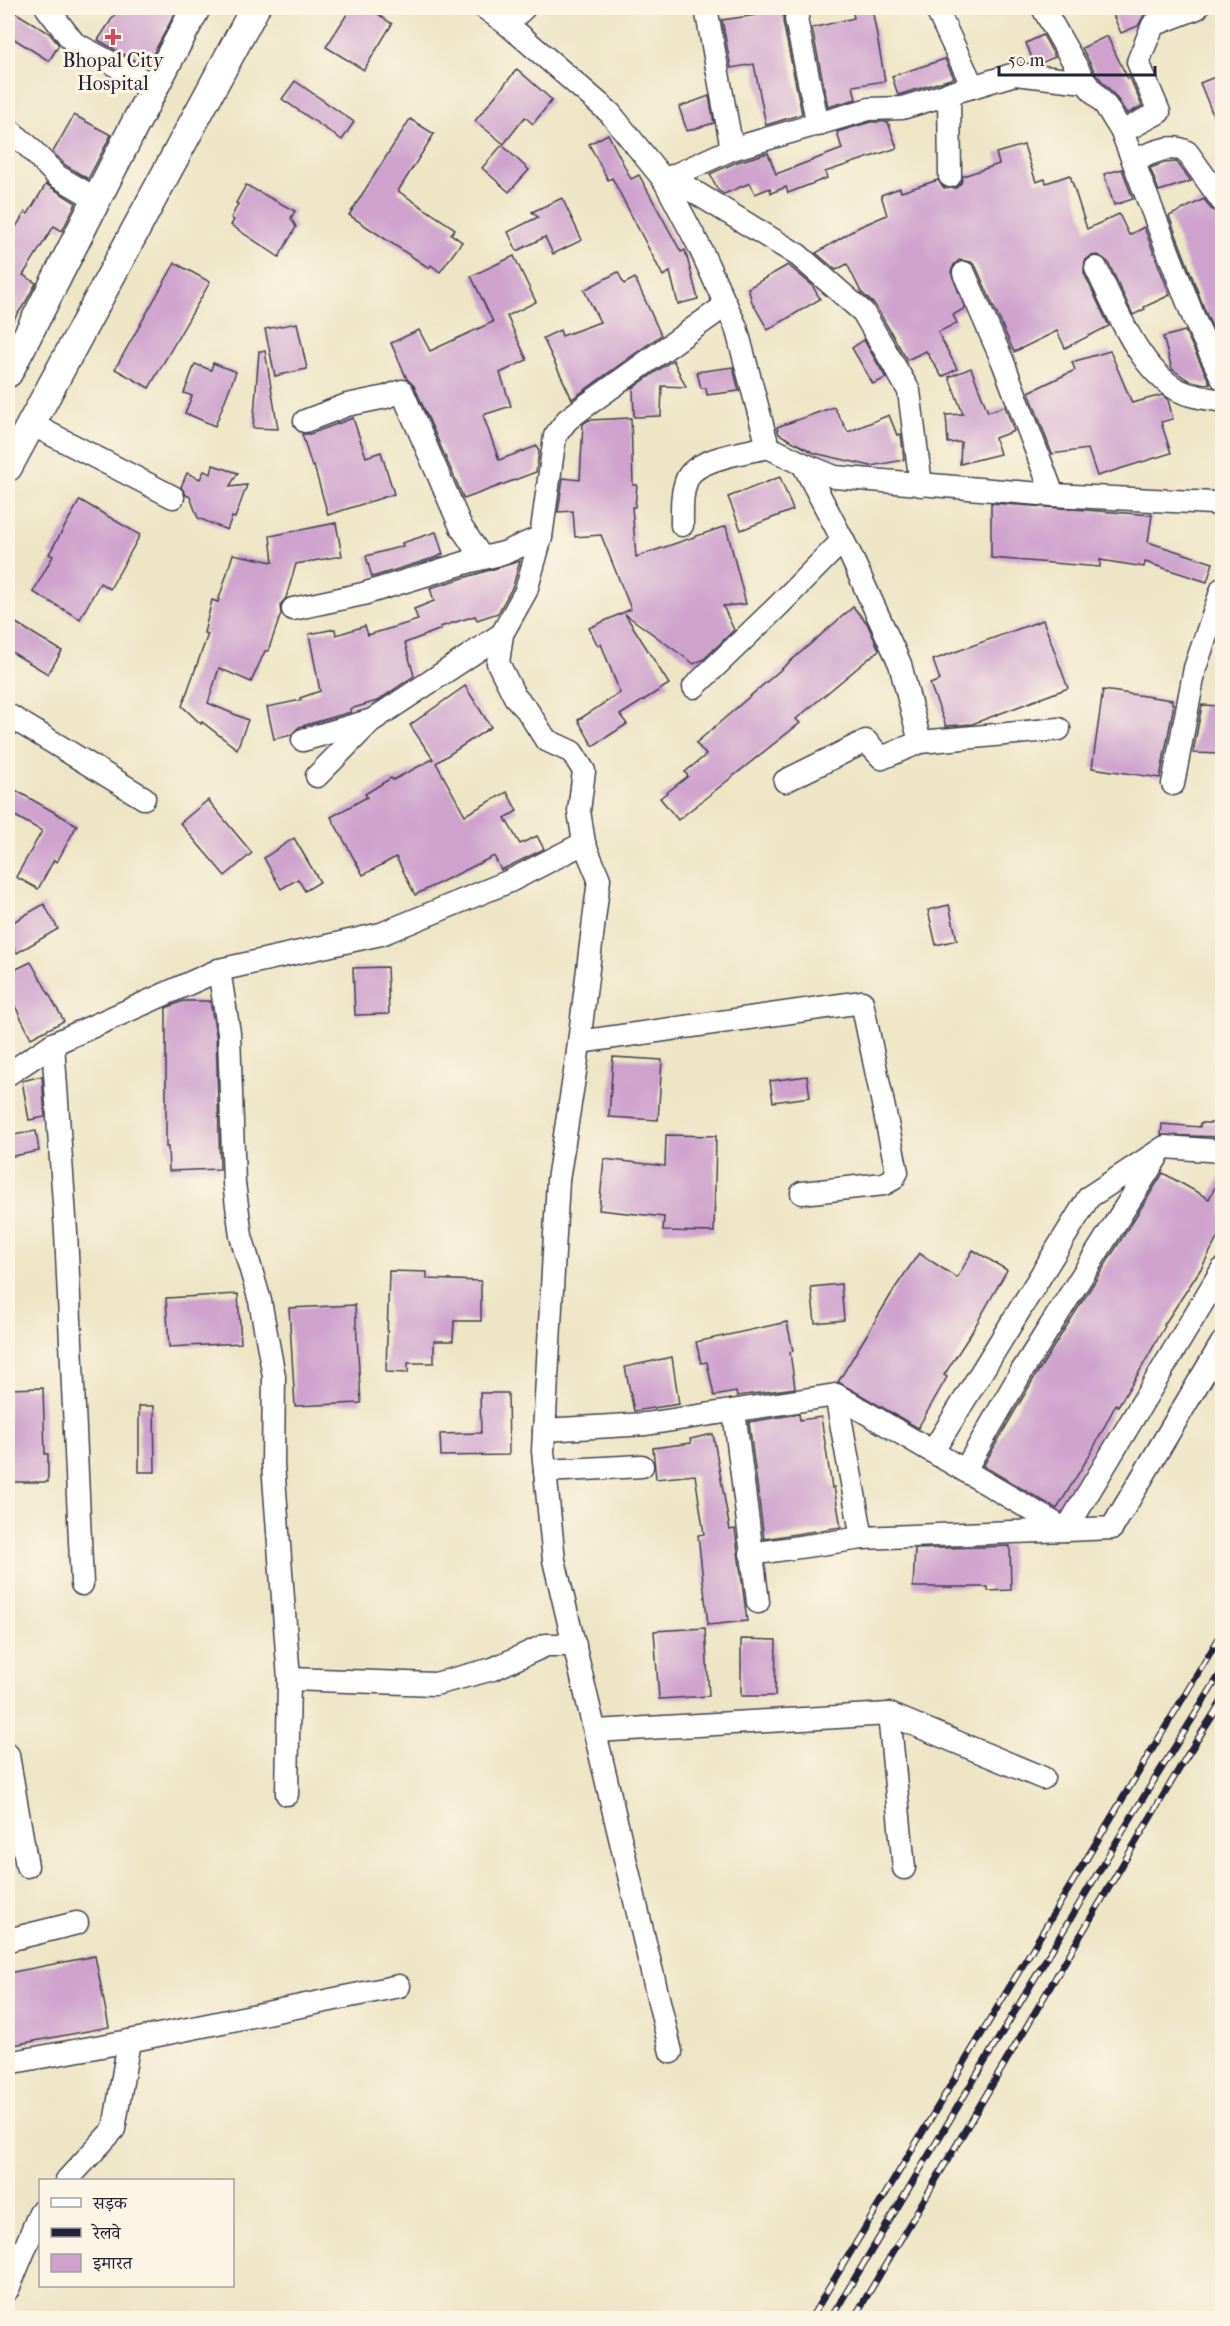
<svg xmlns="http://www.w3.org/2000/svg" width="1230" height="2326" viewBox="0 0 1230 2326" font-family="'IM FELL French Canon','Noto Serif Devanagari',serif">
  <rect width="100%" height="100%" fill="#fcf5e5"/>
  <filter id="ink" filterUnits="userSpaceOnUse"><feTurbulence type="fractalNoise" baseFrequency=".0167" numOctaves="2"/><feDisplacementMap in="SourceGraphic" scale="12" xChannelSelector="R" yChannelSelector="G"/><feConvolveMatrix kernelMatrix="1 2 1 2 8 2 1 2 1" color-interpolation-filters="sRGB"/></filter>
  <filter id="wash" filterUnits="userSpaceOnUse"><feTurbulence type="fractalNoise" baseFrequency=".008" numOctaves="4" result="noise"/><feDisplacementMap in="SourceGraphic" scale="24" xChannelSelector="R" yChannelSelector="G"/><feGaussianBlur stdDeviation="1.35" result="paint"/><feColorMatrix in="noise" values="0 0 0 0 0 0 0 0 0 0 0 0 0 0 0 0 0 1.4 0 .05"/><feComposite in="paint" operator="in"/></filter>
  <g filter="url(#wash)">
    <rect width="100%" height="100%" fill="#eee5c6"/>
    <g id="blocks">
      <g fill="#cea2cd">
        <polygon points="8,8 49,33 59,45 49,61 8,35"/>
        <polygon points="119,8 178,8 146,67 98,40"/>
        <polygon points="351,8 369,8 392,24 364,70 326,47"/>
        <polygon points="852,8 872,8 885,81 853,86 856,99 828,107 812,28 854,18"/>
        <polygon points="1110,8 1161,8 1144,15 1138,26 1121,33"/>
        <polygon points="784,11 783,22 802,114 766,125 754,64 731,68 722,20"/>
        <polygon points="1043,35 1055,57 1041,63 1034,63 1026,43"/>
        <polygon points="1107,36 1128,79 1130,78 1142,106 1127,114 1116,97 1096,74 1082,48"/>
        <polygon points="945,59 954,78 898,95 892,76"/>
        <polygon points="517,69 552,100 533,124 525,117 504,144 475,121"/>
        <polygon points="1222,74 1222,137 1200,83"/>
        <polygon points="295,81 354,122 342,140 282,99"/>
        <polygon points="709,96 714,123 687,131 679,107"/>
        <polygon points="74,115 111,135 88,179 65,165 53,152"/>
        <polygon points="410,119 434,134 398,191 455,229 451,234 462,242 440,272 431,265 429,268 349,215"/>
        <polygon points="871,122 888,122 897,148 825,172 827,178 788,193 786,187 771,193 770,188 755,194 750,183 724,194 718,190 710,174 737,162 768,153 776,174 842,149 837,132"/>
        <polygon points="608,134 631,179 639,175 681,252 685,250 698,299 678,304 670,272 663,276 612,178 608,180 589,144"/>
        <polygon points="502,145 529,170 509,192 482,168"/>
        <polygon points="1024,145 1036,182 1045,179 1046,183 1070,175 1087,229 1119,214 1129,235 1144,227 1170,295 1144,307 1145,309 1133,315 1108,262 1098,255 1091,256 1085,261 1084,273 1109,326 1065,348 1057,331 1014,352 976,267 971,262 959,260 954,265 951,272 965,308 953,315 957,323 938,332 957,369 942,377 926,351 907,360 875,305 861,292 847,264 836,270 816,253 859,227 887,215 881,195 900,188 901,192 938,180 944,188 956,188 961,183 963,176 999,164 996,153"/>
        <polygon points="1177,162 1191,181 1159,191 1150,168 1164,163"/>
        <polygon points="1122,169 1133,199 1114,205 1104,174"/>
        <polygon points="46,184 76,203 62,231 54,226 23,275 36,283 25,303 8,328 8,240 25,212 28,214"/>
        <polygon points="246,185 295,211 291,218 296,227 279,257 231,225 234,220 231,218 238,204 236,203"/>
        <polygon points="562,198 582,240 553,254 545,237 517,251 508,232 538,217 532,212"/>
        <polygon points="1204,199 1211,209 1222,214 1222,348 1207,316 1169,216"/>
        <polygon points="514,256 536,302 507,316 527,360 500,373 511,406 483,415 499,460 537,446 539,452 536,472 464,499 414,386 407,379 391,343 419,330 430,351 493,322 471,276"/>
        <polygon points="175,263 210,282 149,388 115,369"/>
        <polygon points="788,265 812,285 820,299 768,330 752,302 748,288"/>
        <polygon points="618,272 624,284 635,278 661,335 572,399 543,338 560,330 562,336 600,322 584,290"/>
        <polygon points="297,323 307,369 275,376 265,329"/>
        <polygon points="1185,331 1210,383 1205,384 1188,380 1172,369 1163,337"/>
        <polygon points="864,340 886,378 873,384 852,348"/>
        <polygon points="259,351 265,351 278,429 253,428"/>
        <polygon points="1110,351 1132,403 1162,395 1168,400 1173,419 1161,422 1171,453 1097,476 1088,449 1052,454 1029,392 1075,370 1072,362"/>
        <polygon points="673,360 686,387 662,386 661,416 634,417 633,388"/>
        <polygon points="213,363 236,372 215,426 185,413 192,396 184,393 195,364 211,370"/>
        <polygon points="733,367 739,391 707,395 706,388 701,388 697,372"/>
        <polygon points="971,368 988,412 1005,406 1014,431 995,438 1000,454 960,464 961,442 948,443 946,415 963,414 949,377"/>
        <polygon points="834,407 848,432 889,415 897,435 901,434 904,460 871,466 814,453 779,434 777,427"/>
        <polygon points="353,418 366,457 381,452 394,494 328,515 314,466 312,467 302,434 310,434"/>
        <polygon points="631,418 633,485 637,485 635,507 632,507 636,557 726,526 746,604 723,606 734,630 704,659 694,664 625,614 669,684 620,715 627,724 593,746 578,720 620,693 601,644 598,646 589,628 631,609 601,535 575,537 573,511 558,512 563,478 580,480 583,424 589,420"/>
        <polygon points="213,465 238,473 229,487 247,485 235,518 232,517 227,530 198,518 190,497 186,495 181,487 187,473 200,479 204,471 211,474"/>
        <polygon points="780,477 793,510 741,530 728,497"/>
        <polygon points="80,500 140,535 110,589 100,583 80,619 33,592 53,556 49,554"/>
        <polygon points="991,503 1152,515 1148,542 1213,563 1207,582 1145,562 1144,567 1100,560 1100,567 991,558"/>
        <polygon points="336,523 342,556 296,564 286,598 280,605 281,614 268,651 265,651 251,682 219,668 208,703 248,720 237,749 202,722 201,724 182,706 208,634 204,633 212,600 218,602 233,554 273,562 270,536"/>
        <polygon points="436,532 443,554 437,557 372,577 366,556 403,546 402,543"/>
        <polygon points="520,561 513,586 498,613 477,620 475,616 440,627 441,629 405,643 414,676 377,701 350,709 351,712 299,727 291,735 274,739 267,707 301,700 300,698 320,691 309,634 335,629 336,635 365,626 368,635 418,620 414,609 434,601 430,588"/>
        <polygon points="853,607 867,623 879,650 796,719 800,723 678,820 660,798 688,776 685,772 706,755 696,743"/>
        <polygon points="8,618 62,651 48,674 8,650"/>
        <polygon points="1043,620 1068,688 972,724 946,726 930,684 940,680 933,660"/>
        <polygon points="465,686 491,727 436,763 465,815 507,792 517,811 505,818 520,844 537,836 544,849 501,870 494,856 415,895 396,857 363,875 331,817 367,797 365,794 391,778 393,780 433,759 410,725"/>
        <polygon points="1103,690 1172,700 1172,704 1174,704 1160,778 1092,768"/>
        <polygon points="1202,705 1222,706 1222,754 1193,753"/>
        <polygon points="8,786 77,825 57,862 54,860 38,889 16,877 42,831 8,812"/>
        <polygon points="208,800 252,853 225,876 180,823"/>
        <polygon points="294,838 320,882 305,891 298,879 281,889 264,858"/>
        <polygon points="44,904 58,929 17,953 8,937 8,925"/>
        <polygon points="949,905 957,940 936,945 928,910"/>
        <polygon points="31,962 64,1021 31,1038 8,992 8,973"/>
        <polygon points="387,967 389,1014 355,1015 353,968"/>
        <polygon points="183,1001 210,1001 216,1034 220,1169 169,1171 168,1147 166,1147 166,1008"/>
        <polygon points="613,1057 662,1060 658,1120 609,1117"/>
        <polygon points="42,1076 45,1117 29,1120 22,1081"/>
        <polygon points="807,1076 810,1097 773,1102 770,1081"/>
        <polygon points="1200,1123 1222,1123 1222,1137 1161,1135 1162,1124 1200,1127"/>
        <polygon points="36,1131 39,1151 8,1157 8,1136"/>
        <polygon points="666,1135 716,1136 714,1232 663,1231 664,1217 599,1210 604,1159 665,1166"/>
        <polygon points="1163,1173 1209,1199 1222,1173 1222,1229 1202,1267 1164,1325 1165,1326 1138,1374 1118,1406 1116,1404 1092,1451 1057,1509 983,1466 1034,1378"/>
        <polygon points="973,1250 1007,1270 970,1335 944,1375 947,1377 918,1428 838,1382 895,1288 919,1253 957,1278"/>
        <polygon points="389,1271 427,1272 427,1279 481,1281 481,1321 454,1321 453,1341 434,1341 434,1363 408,1363 408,1373 386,1372"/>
        <polygon points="841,1284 844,1320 815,1323 811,1287"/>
        <polygon points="238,1294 241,1343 169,1347 166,1298"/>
        <polygon points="355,1305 361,1403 295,1406 289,1308"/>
        <polygon points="787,1322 793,1351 790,1352 795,1388 737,1396 736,1392 714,1396 707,1362 701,1363 696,1342"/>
        <polygon points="672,1357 679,1404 634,1411 625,1367"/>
        <polygon points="43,1388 45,1454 48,1454 48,1482 8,1482 8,1389"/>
        <polygon points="480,1393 508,1393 509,1455 441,1456 440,1434 481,1433"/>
        <polygon points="139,1406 154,1406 155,1472 139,1472"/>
        <polygon points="799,1414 800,1420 821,1417 832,1488 834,1487 841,1527 764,1539 749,1422"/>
        <polygon points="713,1434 730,1530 735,1529 747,1621 708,1625 698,1535 704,1534 695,1475 656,1479 653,1448 691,1443 690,1439"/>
        <polygon points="1010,1546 1011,1590 988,1591 988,1587 913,1587 915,1549"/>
        <polygon points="705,1628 709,1696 659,1699 654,1631"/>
        <polygon points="741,1639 776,1640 775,1696 741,1696"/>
        <polygon points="95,1956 109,2027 8,2046 8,1973"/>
      </g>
    </g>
  </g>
  <g filter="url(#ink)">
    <use href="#blocks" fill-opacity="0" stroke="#413f50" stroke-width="1.5"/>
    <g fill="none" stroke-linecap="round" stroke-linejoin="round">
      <g stroke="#413f50" stroke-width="25">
        <g id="minor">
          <polyline points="47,8 74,43 154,86"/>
          <polyline points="485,8 507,24 610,113 664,180 699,246 736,327 768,447 803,464 835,477 1053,495 1213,503 1222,507"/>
          <polyline points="706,8 732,149"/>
          <polyline points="800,8 796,19 818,125"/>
          <polyline points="936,8 973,87"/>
          <polyline points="1043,8 1085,82"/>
          <polyline points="507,24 524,8"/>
          <polyline points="949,93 950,176"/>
          <polyline points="8,129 27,145 57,176 98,200"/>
          <polyline points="1122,132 1159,112 1138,62 1153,25 1197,8"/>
          <path d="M 1134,160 C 1150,154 1171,142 1187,152 L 1222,201"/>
          <polyline points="670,177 798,255 863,312 909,391 921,485"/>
          <polyline points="664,180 732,149 869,109 902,108 1015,74 1085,82 1106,106 1122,132 1195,321 1222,378"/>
          <path d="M 1096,268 C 1115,306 1138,368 1178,390 C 1191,397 1207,398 1222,401"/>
          <polyline points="964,273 1003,362 1053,495"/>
          <polyline points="305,421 347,405 386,397 402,391 461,527 482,558"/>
          <polyline points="31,424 173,497"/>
          <polyline points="803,464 849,552 900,664 920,742"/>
          <path d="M 682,525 C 682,509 681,494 687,479 C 696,458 748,452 768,447"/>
          <polyline points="293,609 363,594 471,561 504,553 541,537"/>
          <polyline points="502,634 498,663 515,697 527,710 546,740 572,752 584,771 579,811 584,843 599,879 577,1059 558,1180 543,1451 554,1560 671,2052"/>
          <polyline points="694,687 778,606 843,540"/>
          <polyline points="8,715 144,798"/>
          <polyline points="303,740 369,721"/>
          <polyline points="317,776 371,721 502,634 526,591 541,537 555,436 567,420 584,407 726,305"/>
          <polyline points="785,781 866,741 882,758 920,742 1059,729"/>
          <polyline points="1173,784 1195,668 1222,589"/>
          <polyline points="219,970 229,1033 234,1183 241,1236 260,1301 274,1376 273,1464 289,1679 287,1794"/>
          <polyline points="579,1042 862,1002 897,1172 893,1179 884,1184 802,1193"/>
          <polyline points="53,1044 66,1232 82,1584"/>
          <polyline points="8,1074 53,1044 219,970 381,934 510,881 584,843"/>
          <polyline points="836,1395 862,1538 1066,1530 1222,1270"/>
          <polyline points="734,1411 758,1602"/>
          <polyline points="544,1430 646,1424 836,1395 1066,1530 1112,1528 1222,1343"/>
          <polyline points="933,1451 1089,1197 1165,1147 1222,1151"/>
          <polyline points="965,1470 1022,1371 1157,1157"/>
          <polyline points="545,1471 642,1466"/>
          <polyline points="751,1554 862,1538"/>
          <polyline points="289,1679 435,1684 493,1669 546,1645 575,1645"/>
          <polyline points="889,1714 904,1868"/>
          <polyline points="596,1731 889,1714 1043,1778"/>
          <polyline points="8,1755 27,1866"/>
          <polyline points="8,1940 77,1923"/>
          <polyline points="8,2063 129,2041 399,1986"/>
          <polyline points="67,2180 114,2129 129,2041"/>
          <polyline points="8,2289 40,2212"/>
        </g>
      </g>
      <g stroke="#413f50" stroke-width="31">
        <g id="major">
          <path d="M 8,373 C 71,252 131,128 196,8"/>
          <polyline points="8,467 255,8"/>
        </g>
      </g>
      <use href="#minor" stroke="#fff" stroke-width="22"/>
      <use href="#major" stroke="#fff" stroke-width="28"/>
      <g stroke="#22223b" stroke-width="7">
        <g id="rail">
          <polyline points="811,2318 1222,1633"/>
          <polyline points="831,2318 1135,1811 1222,1671"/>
          <polyline points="854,2318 1185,1759 1222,1701"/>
        </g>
      </g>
      <use href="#rail" stroke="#fcf5e5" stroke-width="4.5" stroke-dasharray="14" stroke-linecap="butt"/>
    </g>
  </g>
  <path fill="#d1495b" stroke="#fcf5e5" stroke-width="2" d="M110 28h6v6h6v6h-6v6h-6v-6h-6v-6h6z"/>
  <g text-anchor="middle" stroke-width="6" stroke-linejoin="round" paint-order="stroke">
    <g font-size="20" fill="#22223b" stroke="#fcf5e5">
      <text x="113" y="67">Bhopal City<tspan x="113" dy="23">Hospital</tspan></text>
    </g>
  </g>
  <rect width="1230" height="2326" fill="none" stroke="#fcf5e5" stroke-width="30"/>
  <rect x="39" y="2179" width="195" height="108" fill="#fcf5e5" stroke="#a5a1a1" stroke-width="1.5"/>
  <rect x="51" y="2198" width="30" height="9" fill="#ffffff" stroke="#a5a1a1" stroke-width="1.5"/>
  <text x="93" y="2209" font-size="18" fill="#22223b">सड़क</text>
  <rect x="51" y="2228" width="30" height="9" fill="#22223b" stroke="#a5a1a1" stroke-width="1.5"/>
  <text x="93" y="2239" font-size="18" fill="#22223b">रेलवे</text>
  <rect x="51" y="2254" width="30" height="18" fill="#cea2cd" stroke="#a5a1a1" stroke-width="1.5"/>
  <text x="93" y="2269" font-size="18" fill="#22223b">इमारत</text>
  <path d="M999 66v9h156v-9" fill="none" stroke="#22223b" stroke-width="3"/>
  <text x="1008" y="66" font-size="18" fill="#22223b" stroke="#fcf5e5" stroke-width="4.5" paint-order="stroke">50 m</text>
</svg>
